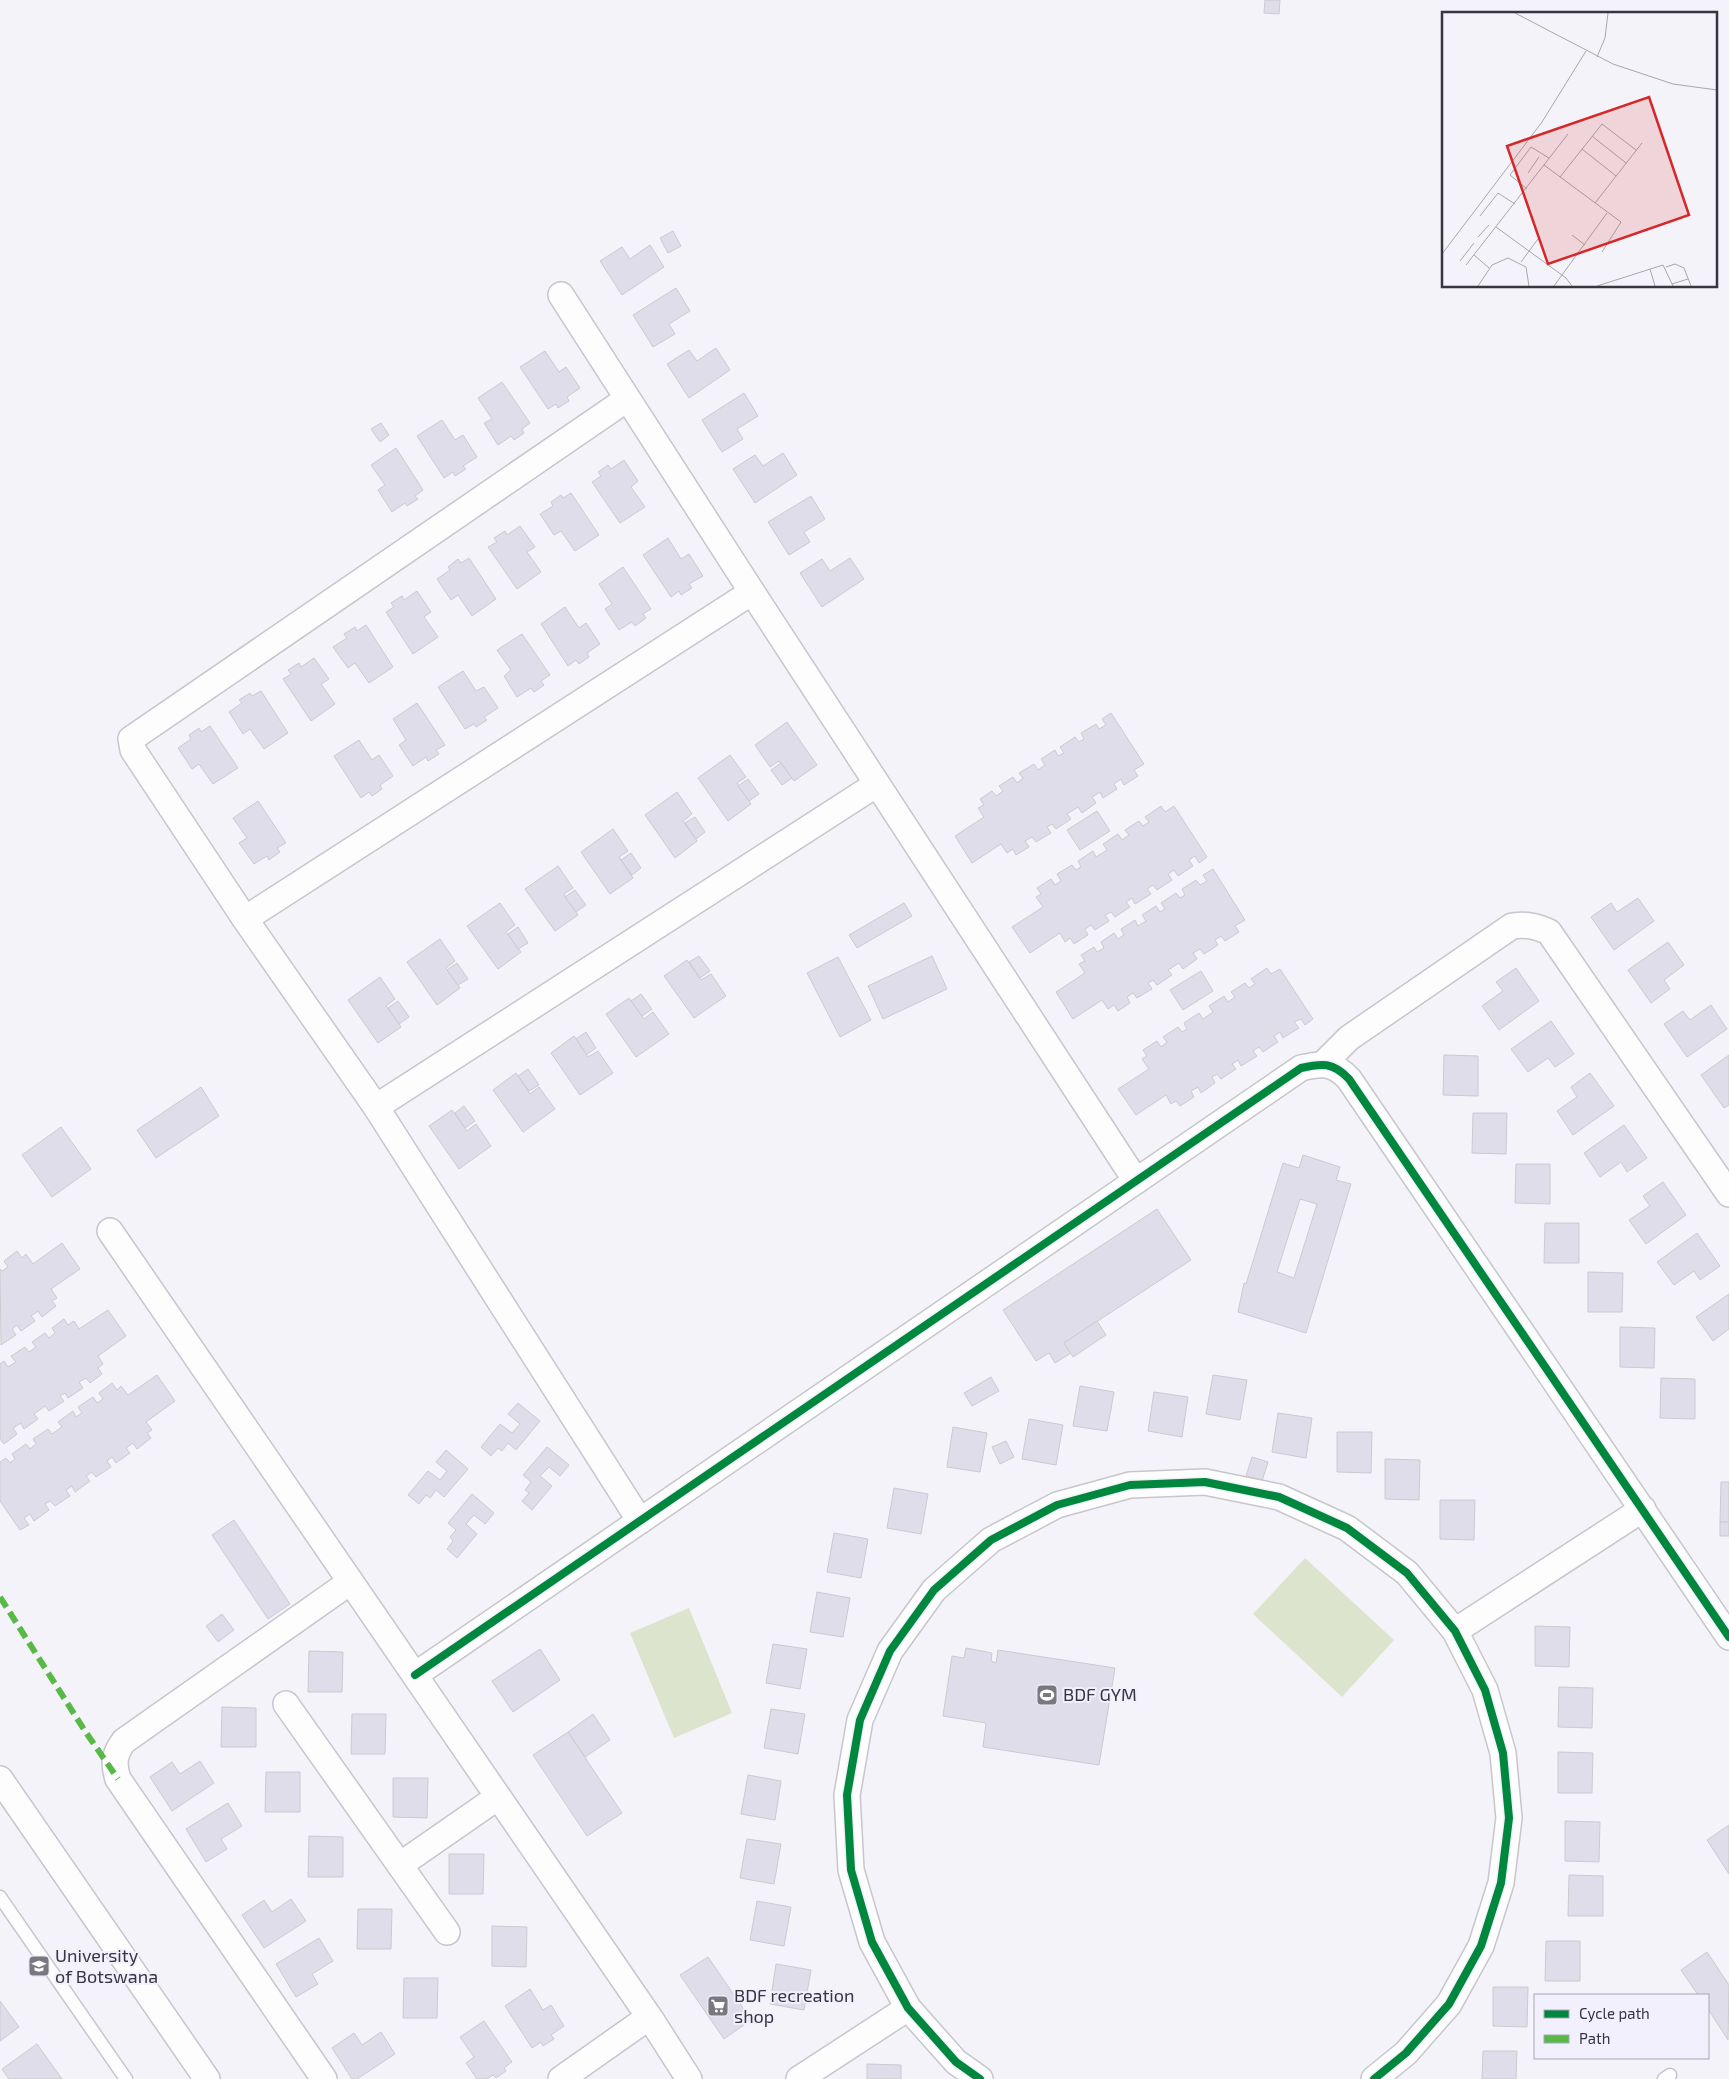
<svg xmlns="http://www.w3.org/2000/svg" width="1729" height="2079" viewBox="0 0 1729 2079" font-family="'Exo 2',sans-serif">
  <rect width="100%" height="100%" fill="#f4f3f9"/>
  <g fill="#dde4ce">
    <polygon points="1305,1558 1394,1640 1342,1697 1253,1614"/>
    <polygon points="689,1608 732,1713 674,1738 630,1633"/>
  </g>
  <g fill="#dfddea" stroke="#cbcad1" fill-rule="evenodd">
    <polygon points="1265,0 1280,0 1279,14 1264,13"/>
    <polygon points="673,231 681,246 668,253 660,238"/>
    <polygon points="650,245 664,267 622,295 600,261 622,247 630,259"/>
    <polygon points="676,288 690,311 669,324 675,334 653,347 633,315"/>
    <polygon points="716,348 730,370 689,398 667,364 689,350 697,361"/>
    <polygon points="545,351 559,372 566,367 580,388 567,397 569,401 558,408 556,404 548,409 520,367"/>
    <polygon points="502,382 530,423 522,429 524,433 514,440 511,436 498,445 484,423 492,419 478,398"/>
    <polygon points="744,393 758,416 737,429 743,439 722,452 702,420"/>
    <polygon points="442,420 455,440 463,435 477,457 463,466 466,469 455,476 453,472 444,478 417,436"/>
    <polygon points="381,423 389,435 380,442 371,429"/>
    <polygon points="396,448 423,490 415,496 418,499 407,506 405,503 392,512 378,490 385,485 371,465"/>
    <polygon points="783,453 797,475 755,503 733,469 755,455 763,466"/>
    <polygon points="624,460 638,481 631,487 645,507 620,523 592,482 601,476 598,472 608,465 611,469"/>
    <polygon points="571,493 599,535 575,551 561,531 554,535 540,514 553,506 551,502 561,495 563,498"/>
    <polygon points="811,496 825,519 804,532 810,542 789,555 768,522"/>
    <polygon points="520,526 535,547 527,552 541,572 517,589 488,547 497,542 494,538 505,531 507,535"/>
    <polygon points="668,538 681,559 689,554 703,576 689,584 692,588 681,595 679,591 671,597 643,555"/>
    <polygon points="469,558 496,599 472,616 458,595 451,600 437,579 450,570 448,567 458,559 461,563"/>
    <polygon points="850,558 864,579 822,607 800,573 822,559 830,571"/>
    <polygon points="623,567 651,609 643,614 646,618 635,626 632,622 619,630 605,609 612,604 599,584"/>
    <polygon points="417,591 431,612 424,617 438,637 413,654 386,612 394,607 391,603 402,596 404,600"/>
    <polygon points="565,607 579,628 586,623 600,644 587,653 589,657 579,664 576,660 568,666 541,624"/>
    <polygon points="366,625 393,667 369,683 355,663 348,668 333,647 347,638 344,634 355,627 357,631"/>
    <polygon points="522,634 550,675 541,681 544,685 534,692 531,688 517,697 504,676 511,670 497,650"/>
    <polygon points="314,658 329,679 321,684 335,704 311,721 283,679 291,674 288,670 299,663 301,667"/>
    <polygon points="463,671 476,691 484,687 498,708 484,717 487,720 476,727 474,724 465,729 438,687"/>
    <polygon points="261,691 288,733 264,749 250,729 243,734 229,712 242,703 239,700 250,693 252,696"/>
    <polygon points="417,703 445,745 436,750 439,754 428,761 426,757 413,766 399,745 406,740 393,719"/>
    <polygon points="1111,713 1144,764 1134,770 1138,776 1124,785 1121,779 1114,784 1117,789 1103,798 1100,792 1092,797 1096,803 1082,813 1078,807 1067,814 1071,819 1056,829 1052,824 1047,827 1051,833 1036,842 1032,837 1025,841 1029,847 1016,855 1013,849 1007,853 1001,844 972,863 955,836 984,817 978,808 984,805 980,799 992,791 996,796 1003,791 999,786 1013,777 1017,783 1023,778 1019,773 1034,764 1038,770 1045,765 1041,759 1055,750 1058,756 1064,753 1060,747 1075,737 1079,742 1084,739 1081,733 1096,724 1099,729 1106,725 1102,719"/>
    <polygon points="787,722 817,765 794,781 779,761 770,767 755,745"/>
    <polygon points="210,726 238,768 213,784 199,764 192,769 178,748 191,739 189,735 199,728 201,732"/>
    <polygon points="359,740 372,760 379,755 393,776 380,785 382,789 372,796 369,792 361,798 334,756"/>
    <polygon points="730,755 746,777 737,783 751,804 728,821 698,778"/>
    <polygon points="781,763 792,778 782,785 771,770"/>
    <polygon points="748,779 759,794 749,801 738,786"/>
    <polygon points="677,792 692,814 683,821 697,841 675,858 645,815"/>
    <polygon points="258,801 286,843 277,848 280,852 269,860 267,856 254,864 239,843 247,838 233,818"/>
    <polygon points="1161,806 1165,812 1174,806 1207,857 1199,863 1195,856 1189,860 1193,866 1178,876 1174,870 1168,874 1172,880 1157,890 1153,885 1147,889 1151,894 1135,904 1132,898 1126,902 1130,907 1115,917 1111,912 1105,915 1109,921 1095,930 1091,925 1085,929 1088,935 1074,944 1070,938 1065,942 1060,933 1030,953 1012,927 1043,907 1036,897 1041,894 1037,888 1051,879 1055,885 1061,881 1057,874 1072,865 1076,870 1081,867 1078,861 1093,851 1096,857 1107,850 1103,844 1118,834 1122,840 1129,835 1125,830 1139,821 1143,826 1149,822 1145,817"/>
    <polygon points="1097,811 1110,831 1080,850 1067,830"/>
    <polygon points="695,817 705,832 696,839 685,823"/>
    <polygon points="613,829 628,851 619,857 633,878 610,894 581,852"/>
    <polygon points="631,853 641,868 632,875 621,860"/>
    <polygon points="558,866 573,888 564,894 578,915 555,931 525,889"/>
    <polygon points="1213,869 1245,920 1235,926 1239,932 1225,941 1221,936 1215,940 1218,945 1204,954 1200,949 1193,953 1197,959 1183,969 1179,963 1168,970 1172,975 1157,985 1153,980 1148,983 1152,989 1137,998 1133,993 1127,997 1130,1003 1118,1011 1114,1005 1108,1009 1102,1000 1073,1019 1056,992 1085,973 1079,964 1085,961 1081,955 1094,947 1097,952 1104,948 1101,942 1114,933 1118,939 1124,935 1121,929 1135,920 1138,926 1146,921 1142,915 1156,906 1160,912 1165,909 1161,903 1176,893 1180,898 1185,895 1182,889 1196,880 1200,885 1207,881 1203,875"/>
    <polygon points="575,890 586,905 576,912 565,897"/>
    <polygon points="1638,898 1654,921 1614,950 1591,917 1611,903 1617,912"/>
    <polygon points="500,903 515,925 506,932 521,952 498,969 467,926"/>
    <polygon points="904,903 912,916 857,948 849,935"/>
    <polygon points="518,927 528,943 518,949 508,934"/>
    <polygon points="440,939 455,961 446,968 460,988 437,1005 407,962"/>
    <polygon points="1668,942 1684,965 1664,980 1670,989 1651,1003 1628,970"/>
    <polygon points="699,956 710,971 700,978 689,962"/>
    <polygon points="932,956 947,989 883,1019 868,986"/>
    <polygon points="838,957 871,1020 840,1037 807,973"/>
    <polygon points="687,960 701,980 711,974 726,996 694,1018 664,976"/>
    <polygon points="457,963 468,979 458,985 447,970"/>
    <polygon points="1267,968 1271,974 1280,969 1313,1019 1305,1025 1301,1019 1294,1022 1299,1028 1283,1038 1280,1032 1274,1036 1278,1042 1263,1052 1259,1047 1253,1051 1257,1056 1241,1066 1238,1060 1232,1064 1236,1069 1221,1079 1217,1074 1212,1077 1215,1083 1201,1093 1198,1087 1191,1091 1194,1097 1180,1106 1176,1101 1171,1104 1166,1095 1136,1115 1118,1089 1149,1069 1142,1059 1147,1056 1143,1050 1157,1041 1161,1047 1167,1042 1163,1037 1178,1027 1182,1032 1187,1029 1184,1023 1199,1013 1203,1019 1213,1012 1209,1006 1224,996 1228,1002 1235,997 1231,992 1245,983 1249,988 1255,984 1251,979"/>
    <polygon points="1516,968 1539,1001 1499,1030 1482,1006 1503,991 1496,982"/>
    <polygon points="1201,971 1213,991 1183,1010 1170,990"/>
    <polygon points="380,977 395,999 386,1006 401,1027 378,1043 348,1000"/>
    <polygon points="641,994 652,1009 642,1016 631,1001"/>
    <polygon points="629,998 644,1019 653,1012 669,1034 636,1057 606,1014"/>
    <polygon points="398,1001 409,1017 399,1024 388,1008"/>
    <polygon points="1711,1005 1727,1029 1687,1057 1664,1024 1683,1011 1690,1020"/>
    <polygon points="1551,1021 1574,1054 1555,1067 1548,1058 1528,1072 1511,1049"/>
    <polygon points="586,1032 596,1048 586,1055 576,1039"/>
    <polygon points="574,1036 588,1057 598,1051 613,1073 580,1095 551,1053"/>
    <polygon points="1444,1055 1478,1056 1478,1096 1443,1095"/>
    <polygon points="1729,1055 1729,1105 1724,1108 1701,1075"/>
    <polygon points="528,1069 539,1085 529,1091 518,1076"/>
    <polygon points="516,1073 530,1094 539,1087 555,1109 523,1132 493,1090"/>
    <polygon points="1590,1073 1614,1106 1573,1135 1557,1111 1577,1097 1571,1087"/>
    <polygon points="201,1087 219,1116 156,1158 137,1130"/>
    <polygon points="464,1106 475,1121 465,1128 455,1113"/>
    <polygon points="452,1110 467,1131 476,1124 491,1146 459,1169 429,1126"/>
    <polygon points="1473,1113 1507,1113 1506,1154 1472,1153"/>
    <polygon points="1624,1125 1647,1158 1627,1172 1621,1162 1600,1177 1584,1153"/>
    <polygon points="61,1127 91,1169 52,1197 22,1155"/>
    <path d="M 1303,1155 L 1340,1167 L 1336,1180 L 1351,1184 L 1306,1333 L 1238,1312 L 1244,1283 L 1246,1284 L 1283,1163 L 1299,1168 ZM 1300,1199 L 1317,1204 L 1294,1278 L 1277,1272 Z"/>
    <polygon points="1516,1164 1550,1164 1550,1204 1515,1203"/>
    <polygon points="1663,1182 1686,1215 1646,1244 1629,1220 1650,1206 1643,1196"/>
    <polygon points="1157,1209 1191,1260 1064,1343 1071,1353 1055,1363 1049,1353 1036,1361 1003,1310"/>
    <polygon points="1545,1223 1579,1223 1579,1263 1544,1263"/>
    <polygon points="1697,1233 1720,1266 1700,1280 1694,1271 1674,1285 1657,1262"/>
    <polygon points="62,1243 80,1269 51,1289 57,1298 52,1301 56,1306 42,1317 38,1311 31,1316 35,1321 21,1331 17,1325 12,1329 16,1335 1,1345 0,1269 2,1271 8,1267 4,1261 17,1251 22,1258 26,1254 33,1264"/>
    <polygon points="1588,1272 1623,1273 1622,1312 1588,1312"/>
    <polygon points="1729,1294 1729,1329 1713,1341 1696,1317"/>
    <polygon points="108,1310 126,1336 98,1356 103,1364 98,1368 102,1374 90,1383 86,1378 79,1382 83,1388 68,1398 65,1393 60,1396 64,1401 49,1411 45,1406 34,1414 38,1419 24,1429 21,1423 13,1428 17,1434 4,1444 0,1439 0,1364 4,1361 8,1367 16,1362 11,1356 25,1347 29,1352 36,1347 32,1342 45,1333 49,1338 55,1333 52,1328 64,1319 68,1325 74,1321 79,1329"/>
    <polygon points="1097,1321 1106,1335 1073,1357 1064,1343"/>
    <polygon points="1620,1327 1655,1328 1654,1368 1620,1367"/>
    <polygon points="157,1375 175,1401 146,1422 152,1430 147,1433 151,1438 137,1449 133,1443 126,1448 130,1453 116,1463 112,1457 107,1461 111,1467 96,1477 92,1472 86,1476 90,1481 75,1492 72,1486 66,1490 70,1496 55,1506 50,1501 45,1504 49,1510 34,1521 30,1514 24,1518 29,1525 20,1530 0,1501 0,1462 6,1458 10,1463 15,1459 12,1454 26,1444 30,1449 36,1444 33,1439 48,1429 52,1434 62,1427 58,1422 73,1411 76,1417 82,1413 78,1407 93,1397 97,1403 103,1399 99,1393 112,1383 117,1390 121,1386 128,1395"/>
    <polygon points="1213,1375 1247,1380 1240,1420 1206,1414"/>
    <polygon points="991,1377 999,1391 972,1406 964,1393"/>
    <polygon points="1661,1378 1695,1379 1695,1419 1660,1418"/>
    <polygon points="1080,1386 1114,1392 1107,1431 1073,1426"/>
    <polygon points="1154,1392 1188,1397 1182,1437 1148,1431"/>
    <polygon points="518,1403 540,1421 516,1450 508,1443 502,1451 498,1448 491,1456 481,1447 500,1424 512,1433 520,1424 508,1414"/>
    <polygon points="1278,1413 1312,1418 1306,1458 1272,1452"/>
    <polygon points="1029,1419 1063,1425 1056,1465 1022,1459"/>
    <polygon points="953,1427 987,1433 980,1472 947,1467"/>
    <polygon points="1337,1432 1372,1432 1371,1473 1337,1472"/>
    <polygon points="1006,1441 1014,1457 1000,1464 992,1447"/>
    <polygon points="547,1447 569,1465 560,1476 549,1467 540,1476 552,1486 532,1510 522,1501 529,1493 525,1490 531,1482 523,1475"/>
    <polygon points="446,1450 468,1469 444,1497 436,1490 430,1498 426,1495 419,1504 408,1495 428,1471 440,1480 447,1471 436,1462"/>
    <polygon points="1252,1457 1268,1462 1262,1481 1246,1476"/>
    <polygon points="1385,1459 1420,1460 1419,1500 1385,1499"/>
    <polygon points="1721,1482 1729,1482 1729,1522 1720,1522"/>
    <polygon points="894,1488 928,1494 921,1534 887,1528"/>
    <polygon points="472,1494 494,1513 485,1524 474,1515 466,1524 477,1534 457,1558 447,1549 453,1541 450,1537 456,1530 448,1523"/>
    <polygon points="1440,1500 1475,1500 1474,1540 1440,1539"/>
    <polygon points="234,1520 290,1604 268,1619 212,1535"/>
    <rect x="1720" y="1522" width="9" height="14"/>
    <polygon points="834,1533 868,1539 861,1578 827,1572"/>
    <polygon points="817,1592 850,1598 843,1637 810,1632"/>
    <polygon points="222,1614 234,1630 218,1642 206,1626"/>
    <polygon points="1535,1626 1570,1627 1569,1667 1535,1666"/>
    <polygon points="773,1644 807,1649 800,1689 766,1683"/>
    <polygon points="966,1648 992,1653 991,1661 996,1663 998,1650 1115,1668 1099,1765 983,1747 986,1723 943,1716 952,1656 964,1658"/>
    <polygon points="540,1649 560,1680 513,1712 492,1681"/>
    <polygon points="309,1651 343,1652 342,1692 308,1692"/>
    <polygon points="1559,1687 1593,1688 1592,1728 1558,1727"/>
    <polygon points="222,1707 256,1708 256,1747 221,1747"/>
    <polygon points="771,1709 805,1714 798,1754 764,1748"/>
    <polygon points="352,1714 386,1714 385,1754 351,1754"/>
    <polygon points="593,1714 610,1740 585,1757 568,1732"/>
    <polygon points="568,1732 622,1813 587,1836 533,1755"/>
    <polygon points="1558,1752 1593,1753 1592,1793 1558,1793"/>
    <polygon points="200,1761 214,1783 172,1811 150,1777 172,1762 180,1774"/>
    <polygon points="266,1772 300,1772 300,1812 265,1812"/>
    <polygon points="748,1775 781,1781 775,1820 741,1814"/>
    <polygon points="393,1778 428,1778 427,1818 393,1817"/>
    <polygon points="228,1803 242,1826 221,1839 227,1849 206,1862 186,1829"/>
    <polygon points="1565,1821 1600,1822 1599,1862 1565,1861"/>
    <polygon points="1729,1825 1729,1874 1707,1840"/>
    <polygon points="309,1836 343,1837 343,1877 308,1877"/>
    <polygon points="747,1839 781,1844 774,1884 740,1878"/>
    <polygon points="449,1854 484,1854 483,1894 449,1894"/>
    <polygon points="1569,1875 1603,1876 1603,1916 1568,1916"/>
    <polygon points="291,1899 306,1921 264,1948 242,1915 264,1900 272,1912"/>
    <polygon points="757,1901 791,1907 784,1946 750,1940"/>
    <polygon points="358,1909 392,1909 391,1949 357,1949"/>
    <polygon points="492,1926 527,1927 526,1967 492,1966"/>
    <polygon points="319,1938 333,1961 312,1974 318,1984 296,1997 276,1964"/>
    <polygon points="1546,1941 1580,1941 1580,1981 1545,1981"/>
    <polygon points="1707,1952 1729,1985 1728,2040 1708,2009 1708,1995 1698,1995 1681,1970"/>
    <polygon points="708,1957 751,2020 724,2039 680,1975"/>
    <polygon points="776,1964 811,1970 804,2010 770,2004"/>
    <polygon points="404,1978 438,1978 437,2018 403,2018"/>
    <polygon points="1493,1987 1528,1987 1527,2027 1493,2026"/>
    <polygon points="530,1989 543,2010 551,2005 564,2026 551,2035 554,2039 543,2046 541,2042 532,2048 505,2006"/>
    <polygon points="0,2001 19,2027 0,2041"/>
    <polygon points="484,2021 512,2062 504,2068 506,2071 496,2078 493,2075 487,2079 477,2079 466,2063 474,2057 460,2037"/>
    <polygon points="381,2032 395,2054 357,2079 352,2079 332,2048 354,2033 362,2045"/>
    <polygon points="37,2044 62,2079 9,2079 2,2069"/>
    <polygon points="1483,2051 1517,2051 1516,2079 1482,2079"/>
    <polygon points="867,2064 901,2065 901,2079 867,2079"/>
  </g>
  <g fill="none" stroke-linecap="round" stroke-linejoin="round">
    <g stroke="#c7c5ce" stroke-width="15">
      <g id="service">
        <polyline points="0,1897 126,2079"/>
        <polyline points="1664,2079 1670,2075"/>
      </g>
    </g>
    <g stroke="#c7c5ce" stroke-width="28">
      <g id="minor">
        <polyline points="561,295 752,592 1136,1181"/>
        <polyline points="627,399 131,739 133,750 245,919 376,1107 640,1521"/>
        <polyline points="245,919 752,592"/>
        <path d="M 1323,1064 L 1349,1038 L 1512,926 C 1526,924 1536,926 1549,932 L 1729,1194"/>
        <polyline points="376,1107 877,784"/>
        <polyline points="110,1231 652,2021 689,2079"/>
        <polyline points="1455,1631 1643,1509"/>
        <path d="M 415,1675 L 1301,1068 C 1322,1063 1333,1062 1349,1079 L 1729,1637"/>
        <polyline points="286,1704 447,1932"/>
        <polyline points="0,1779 207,2079"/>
        <polyline points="400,1865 498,1797"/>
        <path d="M 324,2079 L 118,1779 C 113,1764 114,1754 124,1741 L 350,1582"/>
        <polyline points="561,2079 649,2017"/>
        <polyline points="799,2079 908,2008"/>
        <polyline points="980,2079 956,2062 908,2008 872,1942 851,1870 847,1795 860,1720 890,1651 934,1590 991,1540 1057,1505 1130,1485 1205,1482 1279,1497 1347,1528 1407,1573 1455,1631 1485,1690 1503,1753 1509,1818 1501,1883 1481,1946 1449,2004 1406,2053 1374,2079"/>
      </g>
    </g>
    <use href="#service" stroke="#fdfdfe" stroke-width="12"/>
    <use href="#minor" stroke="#fdfdfe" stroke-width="25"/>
    <polyline stroke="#58b947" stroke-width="6" stroke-dasharray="12 6" stroke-linecap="butt" points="0,1597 85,1731 118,1779"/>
    <g stroke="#f2f0fc" stroke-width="11">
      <g id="cycleway">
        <path d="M 415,1675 L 1301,1068 C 1322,1063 1333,1062 1349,1079 L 1729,1637"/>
        <polyline points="980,2079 956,2062 908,2008 872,1942 851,1870 847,1795 860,1720 890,1651 934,1590 991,1540 1057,1505 1130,1485 1205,1482 1279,1497 1347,1528 1407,1573 1455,1631 1485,1690 1503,1753 1509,1818 1501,1883 1481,1946 1449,2004 1406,2053 1374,2079"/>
      </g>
    </g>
    <use href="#cycleway" stroke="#00873e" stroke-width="8"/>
  </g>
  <defs>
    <g id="stadium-square" transform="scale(1.125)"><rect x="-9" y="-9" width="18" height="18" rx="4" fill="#797881" stroke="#f2f0fc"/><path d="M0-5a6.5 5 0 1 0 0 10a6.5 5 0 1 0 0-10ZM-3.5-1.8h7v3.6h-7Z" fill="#fff"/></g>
    <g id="university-square" transform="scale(1.125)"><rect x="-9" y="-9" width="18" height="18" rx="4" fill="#797881" stroke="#f2f0fc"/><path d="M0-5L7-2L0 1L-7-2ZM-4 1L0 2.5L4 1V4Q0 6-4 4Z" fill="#fff"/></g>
    <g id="supermarket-square" transform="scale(1.125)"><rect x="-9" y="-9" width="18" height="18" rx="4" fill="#797881" stroke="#f2f0fc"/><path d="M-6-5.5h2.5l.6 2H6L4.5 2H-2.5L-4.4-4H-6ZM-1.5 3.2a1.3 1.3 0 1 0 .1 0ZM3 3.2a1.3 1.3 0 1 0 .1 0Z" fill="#fff"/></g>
  </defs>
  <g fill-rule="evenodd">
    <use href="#stadium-square" x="1047" y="1695"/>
    <use href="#university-square" x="39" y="1966"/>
    <use href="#supermarket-square" x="718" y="2006"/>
  </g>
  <g text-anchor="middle" stroke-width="4" stroke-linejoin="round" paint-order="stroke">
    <g font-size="18" fill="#373540" stroke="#f2f0fc" text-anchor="start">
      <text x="1063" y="1701">BDF GYM</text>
      <text x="55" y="1962">University<tspan x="55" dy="21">of Botswana</tspan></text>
      <text x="734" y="2002">BDF recreation<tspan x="734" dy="21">shop</tspan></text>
    </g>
  </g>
  <g transform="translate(1442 12)">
    <rect width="275" height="275" fill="#f4f3f9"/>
    <path fill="none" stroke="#a8a7af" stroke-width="1" d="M 73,1 L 171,52 L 231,72 L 275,78M 155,45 L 163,26 L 166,1M 150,124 L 184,151M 140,137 L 174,164M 102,153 L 179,210 L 160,240M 86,161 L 97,145M 118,165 L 160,112 L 194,138M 85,177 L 68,163 L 89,135 L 107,146M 153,191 L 200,131M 38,204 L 56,181 L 73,192M 54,215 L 124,266 L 130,274M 130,223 L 143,233M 36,225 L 47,213M 0,242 L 100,110 L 144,39M 32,243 L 47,256M 18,249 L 32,231M 79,250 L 96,227M 24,253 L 126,122M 224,255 L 233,252 L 242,256 L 249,274M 208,257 L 213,274M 230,272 L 246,267M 36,274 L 50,253 L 66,246 L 84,255 L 87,274M 112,274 L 165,201M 155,274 L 221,253 L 231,274"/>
    <path fill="#d62828" fill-opacity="0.15" stroke="#d62828" stroke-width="2.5" d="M 207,85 L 247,203 L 106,252 L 65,134 Z"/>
    <rect width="275" height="275" fill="none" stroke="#373540" stroke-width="2.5"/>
  </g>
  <rect x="1534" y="1994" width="175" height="65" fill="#f2f0fc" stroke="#a7a5b1"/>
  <rect x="1544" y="2010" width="25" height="8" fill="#00873e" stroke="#a7a5b1"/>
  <text x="1579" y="2019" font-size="15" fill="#373540">Cycle path</text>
  <rect x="1544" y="2035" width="25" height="8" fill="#58b947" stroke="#a7a5b1"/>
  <text x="1579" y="2044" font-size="15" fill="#373540">Path</text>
</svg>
